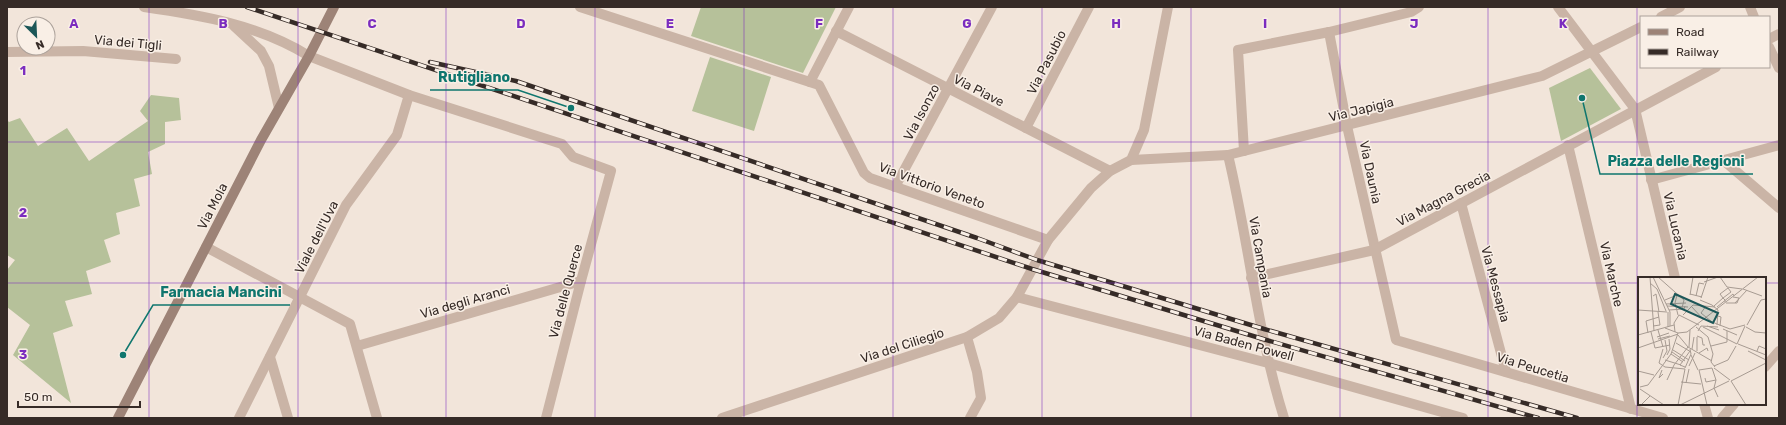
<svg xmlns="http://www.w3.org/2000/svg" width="1786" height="425" viewBox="0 0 1786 425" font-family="Rubik,sans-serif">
  <rect width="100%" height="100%" fill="#f2e5da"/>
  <g fill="#b6c19a">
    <polygon points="701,7 836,7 803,73 691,36"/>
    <polygon points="710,57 771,77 754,131 692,111"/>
    <polygon points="1590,68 1621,109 1561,141 1549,88"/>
    <polygon points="151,95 179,98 181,120 165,122 165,144 148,152 152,174 134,179 140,206 116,213 120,234 104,240 111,262 86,271 92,294 65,301 73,326 53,333 71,403 13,355 30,325 7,307 7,270 15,260 7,255 7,120 9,122 20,118 38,146 67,128 89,161 148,121 140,111"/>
  </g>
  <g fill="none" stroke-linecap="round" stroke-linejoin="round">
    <g stroke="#cab4a6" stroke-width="10">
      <polyline points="580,7 819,85 864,173 870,178 1048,240"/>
      <polyline points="1558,7 1635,109 1675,278"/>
      <polyline points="1750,7 1754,17"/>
      <polyline points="1661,17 1680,7"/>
      <polyline points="836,31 1110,171"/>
      <polyline points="1329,32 1347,126 1396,340 1663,418"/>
      <polyline points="1769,39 1779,34"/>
      <polyline points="1769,47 1779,68"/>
      <polyline points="7,52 83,51 176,59"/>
      <polyline points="309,56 409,95 562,144 573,157 611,171 581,281 546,418"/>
      <polyline points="810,82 849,7"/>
      <polyline points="1026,128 1089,7"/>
      <polyline points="1568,145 1631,409"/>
      <polyline points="1244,151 1238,50 1329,32 1411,12 1419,7"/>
      <path d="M 1228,155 C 1249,242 1257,332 1284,418"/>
      <polyline points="1131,160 1228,155 1542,76 1641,27"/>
      <polyline points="1723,160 1779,208"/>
      <polyline points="1651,180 1779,145"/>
      <polyline points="895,187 992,7"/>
      <polyline points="1461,203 1506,372"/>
      <polyline points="206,247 350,324 377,418"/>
      <polyline points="1251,278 1374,250 1716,67"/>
      <polyline points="1017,297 1268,363 1463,418"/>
      <polyline points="967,337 977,372 981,398 970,418"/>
      <polyline points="357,346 581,281"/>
      <polyline points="270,357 288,418"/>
      <polyline points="1765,367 1779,351"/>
      <polyline points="1704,404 1708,418"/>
      <polyline points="239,418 346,205 397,135 409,95"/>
      <polyline points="722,418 967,337 999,318 1017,297 1048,240 1091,188 1110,171 1131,160 1144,130 1168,7"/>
      <polyline points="1722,418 1734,404"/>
    </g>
    <g stroke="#cab4a6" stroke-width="10">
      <path d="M 144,7 C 201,15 259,25 309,56"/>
      <polyline points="234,26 261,51 269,66 279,108"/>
    </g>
    <polyline stroke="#9d8377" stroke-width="10" points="118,418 261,140 309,56 334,7"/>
    <g stroke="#362b27" stroke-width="4.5">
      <g id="rail">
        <polyline points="247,7 1032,269 1263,339 1538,418"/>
        <polyline points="430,62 516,81 977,238 1037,260 1264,329 1577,418"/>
      </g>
    </g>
    <use href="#rail" stroke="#f9efe6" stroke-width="3" stroke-dasharray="9" stroke-linecap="butt"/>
  </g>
  <path fill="none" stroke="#7b2cbf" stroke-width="1" stroke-opacity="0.55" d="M 149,7 L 149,418M 298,7 L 298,418M 446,7 L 446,418M 595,7 L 595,418M 744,7 L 744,418M 893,7 L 893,418M 1042,7 L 1042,418M 1191,7 L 1191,418M 1340,7 L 1340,418M 1488,7 L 1488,418M 1637,7 L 1637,418M 7,142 L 1779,142M 7,283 L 1639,283M 1765,283 L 1779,283"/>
  <g text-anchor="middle" stroke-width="3" stroke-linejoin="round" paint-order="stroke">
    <g font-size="13" fill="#362b27" stroke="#f9efe6">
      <text transform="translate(128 42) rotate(5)" y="5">Via dei Tigli</text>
      <text transform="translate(1046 62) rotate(-63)" y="5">Via Pasubio</text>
      <text transform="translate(979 90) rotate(27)" y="5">Via Piave</text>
      <text transform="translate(1361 109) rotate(-14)" y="5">Via Japigia</text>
      <text transform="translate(921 112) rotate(-62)" y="5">Via Isonzo</text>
      <text transform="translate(1371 172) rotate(78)" y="5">Via Daunia</text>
      <text transform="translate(932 185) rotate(20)" y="5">Via Vittorio Veneto</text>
      <text transform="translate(1443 198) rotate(-28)" y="5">Via Magna Grecia</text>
      <text transform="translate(212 206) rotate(-63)" y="5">Via Mola</text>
      <text transform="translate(1676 226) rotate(77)" y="5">Via Lucania</text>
      <text transform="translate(316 237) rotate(-63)" y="5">Viale dell'Uva</text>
      <text transform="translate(1261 257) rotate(80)" y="5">Via Campania</text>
      <text transform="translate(1612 274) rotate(77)" y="5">Via Marche</text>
      <text transform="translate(1496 284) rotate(75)" y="5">Via Messapia</text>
      <text transform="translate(565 291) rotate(-75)" y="5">Via delle Querce</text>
      <text transform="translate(465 301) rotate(-16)" y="5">Via degli Aranci</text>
      <text transform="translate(1244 343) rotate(15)" y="5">Via Baden Powell</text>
      <text transform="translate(902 345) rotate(-18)" y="5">Via del Ciliegio</text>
      <text transform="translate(1533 367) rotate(17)" y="5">Via Peucetia</text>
    </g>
  </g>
  <g transform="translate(1638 277)">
    <rect width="128" height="128" fill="#f2e5da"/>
    <path fill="none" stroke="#a79b92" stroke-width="1" d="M 12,0 L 16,54M 15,0 L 32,35M 20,0 L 46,23 L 44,31M 82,0 L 89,10 L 104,12M 66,5 L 80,0M 12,6 L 19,12 L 28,34M 105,12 L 124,19M 52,17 L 64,20M 39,18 L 37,26 L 40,38M 52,18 L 55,0M 15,19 L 18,17 L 21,35M 58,19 L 61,6 L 66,7M 63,21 L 70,0M 27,23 L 39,18M 62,23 L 74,28 L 80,33 L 79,48M 88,26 L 99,26 L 101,21 L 95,20M 97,26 L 109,13M 28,27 L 48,26M 29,29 L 50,30M 53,29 L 66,43M 68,29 L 63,36 L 74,45 L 92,52 L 107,48M 76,29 L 85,21 L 93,15 L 90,11 L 82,17 L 85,21 L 87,23 L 87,25M 79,30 L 95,17 L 96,19M 0,33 L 29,35M 31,33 L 46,32 L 47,29M 30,35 L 30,50M 45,38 L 55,28 L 77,30M 80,39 L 83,40 L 82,49M 109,48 L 123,23 L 128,22M 15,49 L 22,48 L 20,35M 32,49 L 32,35M 69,49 L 81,53M 58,50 L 70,60 L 75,77 L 73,85 L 77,90M 65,50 L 99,67M 108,50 L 117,55 L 128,56M 27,51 L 40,56 L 49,55 L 120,0M 85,52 L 99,58M 20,53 L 25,70M 60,54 L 63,49 L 80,50M 13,55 L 17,71 L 32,68M 37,55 L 36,46 L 41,38 L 61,48M 10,56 L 8,44 L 21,40M 0,58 L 36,48M 40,58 L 50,70 L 74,84M 59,59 L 64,61 L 65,68 L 67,68M 19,60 L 31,56M 59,60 L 59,74M 20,62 L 32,59M 38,66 L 53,75M 99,67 L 107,49M 100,67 L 128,78M 73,69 L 89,65 L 89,54M 51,70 L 52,53M 0,71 L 40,57M 25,72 L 21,86 L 27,90 L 47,92M 54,72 L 56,60M 35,73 L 51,83M 110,74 L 128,83M 119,74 L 121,69 L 128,72M 34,75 L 47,84M 61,76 L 69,71 L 70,74M 33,77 L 45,85M 29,78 L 32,72 L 31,62M 53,78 L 60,93M 25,81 L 29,74 L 27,63M 27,83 L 43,88M 51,89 L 57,76M 76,89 L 90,83 L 98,69M 47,90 L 42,88 L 52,74M 47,91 L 53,77 L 52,72M 74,91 L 78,103 L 76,111 L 80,120M 76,91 L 92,103M 24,93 L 21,101 L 25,97M 61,93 L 69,128M 61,93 L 74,91M 0,94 L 16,98M 67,101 L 68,105 L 78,103M 29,103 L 36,88 L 50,70M 93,104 L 108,128M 93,104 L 128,86M 43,105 L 63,107M 48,106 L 51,92M 2,110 L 10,108 L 33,77 L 40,56M 2,112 L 26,128M 3,128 L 12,119M 40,128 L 47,92M 42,128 L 91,104"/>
    <path fill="#1c5758" fill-opacity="0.15" stroke="#1c5758" stroke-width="2" d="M 37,17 L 80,36 L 75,46 L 33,27 Z"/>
    <rect width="128" height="128" fill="none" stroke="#362b27" stroke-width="2"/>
  </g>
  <g font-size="13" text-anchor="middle" font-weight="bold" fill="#7b2cbf" stroke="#f9efe6" stroke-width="3" stroke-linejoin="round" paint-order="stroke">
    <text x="74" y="28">A</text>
    <text x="223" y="28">B</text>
    <text x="372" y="28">C</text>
    <text x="521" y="28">D</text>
    <text x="670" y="28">E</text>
    <text x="819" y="28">F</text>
    <text x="967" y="28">G</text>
    <text x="1116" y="28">H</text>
    <text x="1265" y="28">I</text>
    <text x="1414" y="28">J</text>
    <text x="1563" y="28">K</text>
    <text x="23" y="75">1</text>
    <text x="23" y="217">2</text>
    <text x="23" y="359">3</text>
  </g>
  <path fill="none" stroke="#0f766e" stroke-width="1.5" d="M571 108L518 90H430M1582 98L1600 174H1753M123 355L153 305H290"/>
  <g fill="#0f766e" stroke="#f9efe6" stroke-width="1.5">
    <circle cx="571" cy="108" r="4"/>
    <circle cx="1582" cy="98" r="4"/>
    <circle cx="123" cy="355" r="4"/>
  </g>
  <g font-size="14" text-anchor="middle" font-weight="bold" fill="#0f766e" stroke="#f9efe6" stroke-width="3" stroke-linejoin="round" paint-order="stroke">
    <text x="474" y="82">Rutigliano</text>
    <text x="1676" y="166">Piazza delle Regioni</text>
    <text x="221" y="297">Farmacia Mancini</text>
  </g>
  <rect width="1786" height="425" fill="none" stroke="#362b27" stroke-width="16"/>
  <rect x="1640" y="16" width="130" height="52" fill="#f9efe6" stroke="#aba19a"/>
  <rect x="1648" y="29" width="20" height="6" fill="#9d8377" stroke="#aba19a"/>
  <text x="1676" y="36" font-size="12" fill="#362b27">Road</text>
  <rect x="1648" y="49" width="20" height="6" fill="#362b27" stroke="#aba19a"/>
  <text x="1676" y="56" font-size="12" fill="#362b27">Railway</text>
  <g transform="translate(36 36) rotate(156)"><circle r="19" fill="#f9efe6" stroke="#aba19a"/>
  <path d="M0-3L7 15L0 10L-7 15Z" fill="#1c5758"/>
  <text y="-6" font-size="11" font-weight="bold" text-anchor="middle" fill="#362b27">N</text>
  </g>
  <path d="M18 401v6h122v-6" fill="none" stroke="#362b27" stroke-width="2"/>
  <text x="24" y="401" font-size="12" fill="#362b27" stroke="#f9efe6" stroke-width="3" paint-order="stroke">50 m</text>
</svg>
